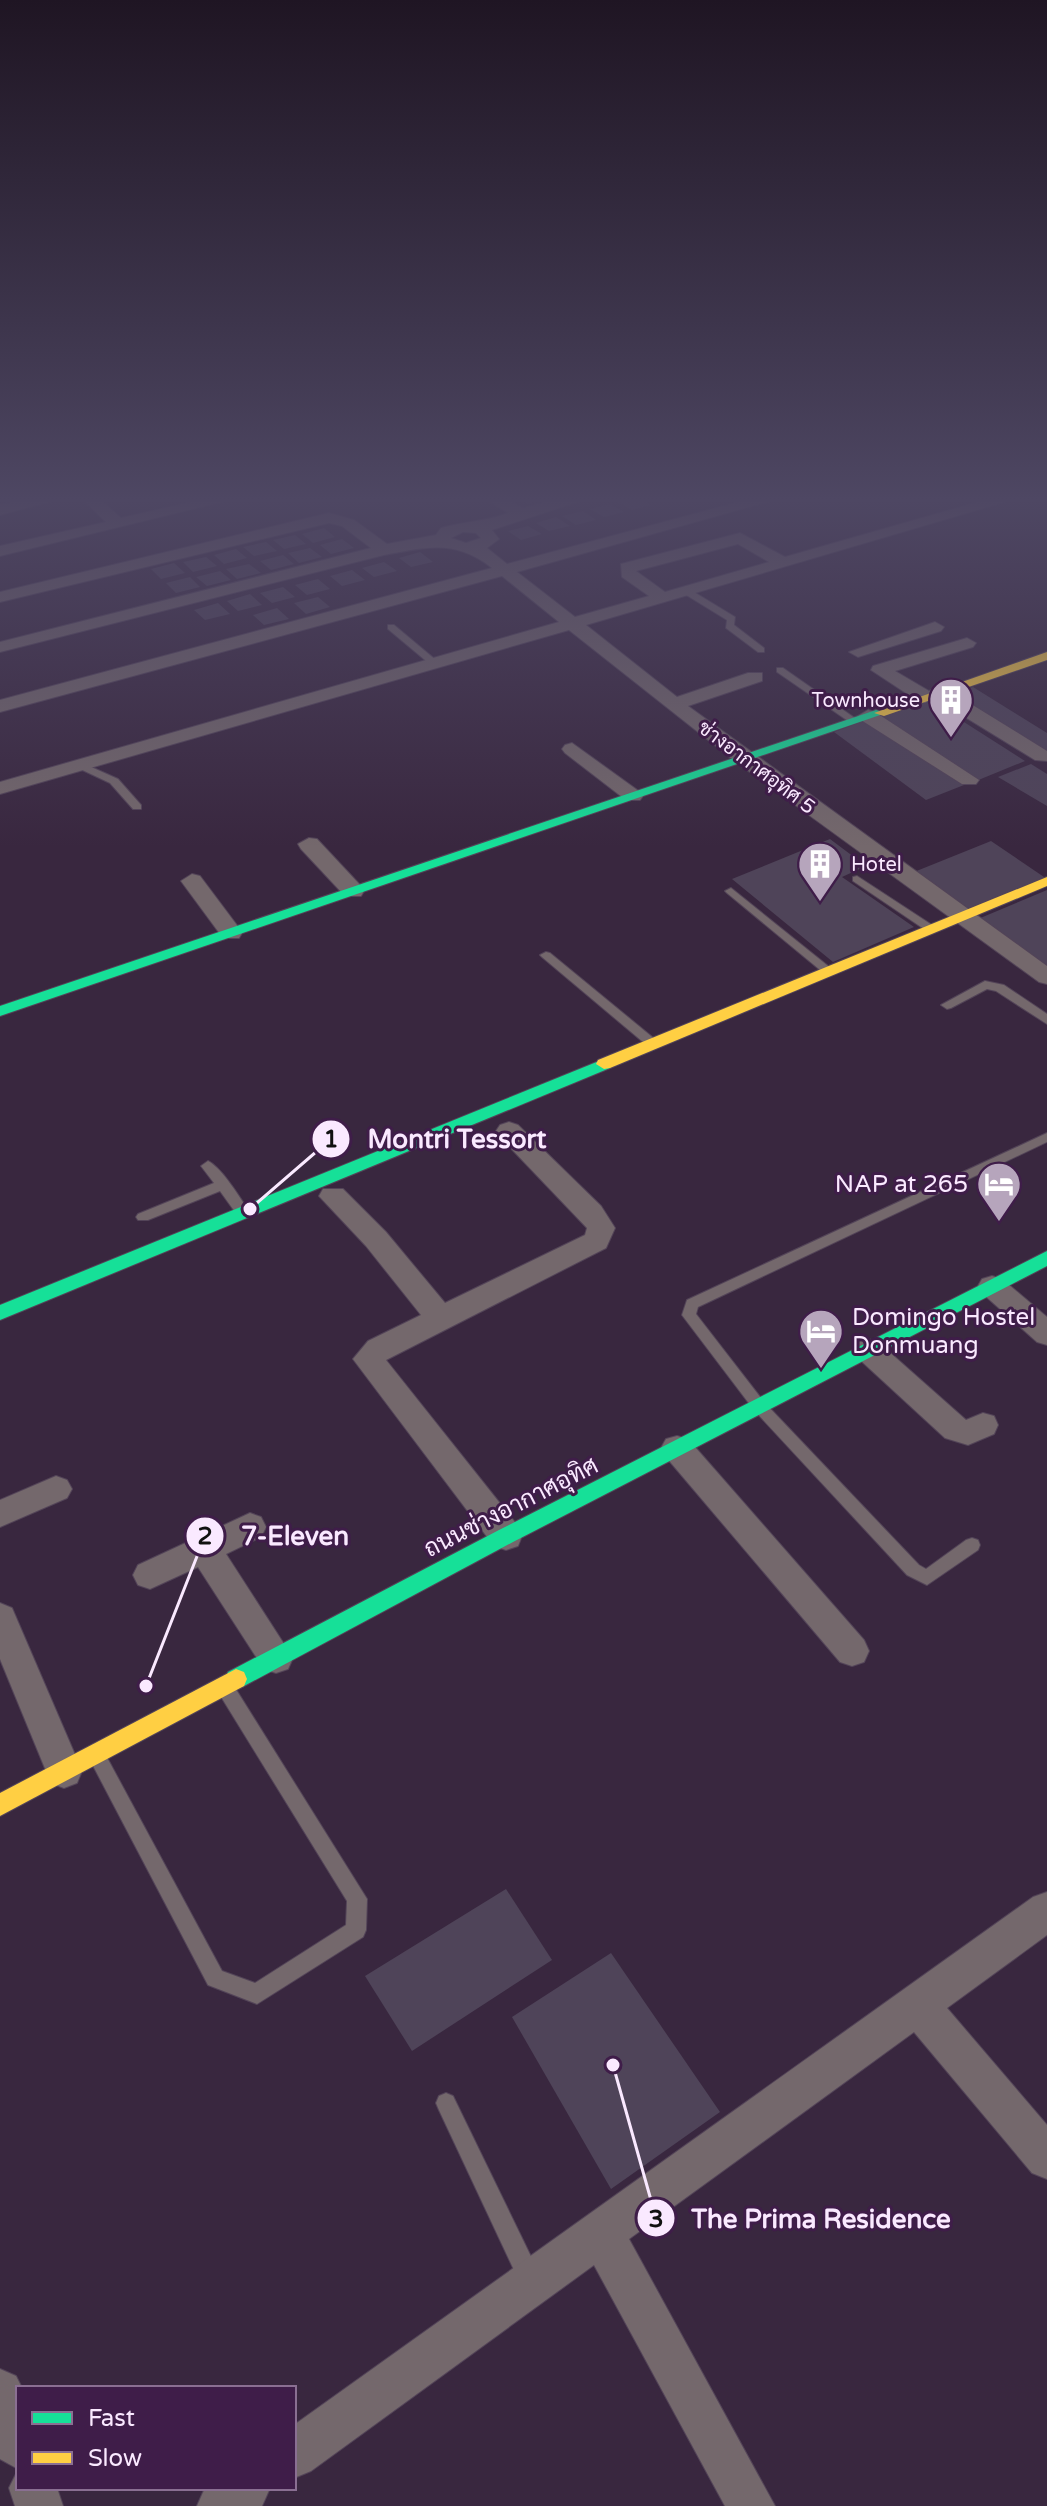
<svg xmlns="http://www.w3.org/2000/svg" width="1047" height="2506" viewBox="0 0 1047 2506" font-family="'Varela Round',Sarabun,sans-serif">
  <rect width="100%" height="100%" fill="#39273f"/>
  <g fill="#4f4459">
    <polygon points="516,496 544,496 548,499 528,504"/>
    <polygon points="638,497 651,505 632,510 618,502"/>
    <polygon points="610,504 624,512 604,517 590,509"/>
    <polygon points="583,511 596,520 576,525 562,516"/>
    <polygon points="556,517 570,526 549,531 536,523"/>
    <polygon points="528,526 542,534 521,540 508,531"/>
    <polygon points="324,528 335,537 313,543 302,534"/>
    <polygon points="295,535 306,544 284,549 273,540"/>
    <polygon points="342,539 354,548 331,554 320,545"/>
    <polygon points="266,542 277,551 254,556 243,547"/>
    <polygon points="310,548 322,557 299,563 288,553"/>
    <polygon points="236,549 247,558 224,564 214,555"/>
    <polygon points="420,552 433,562 411,567 399,558"/>
    <polygon points="283,555 294,564 271,570 260,561"/>
    <polygon points="206,557 217,566 193,572 183,562"/>
    <polygon points="384,562 397,571 374,577 362,568"/>
    <polygon points="174,563 185,573 161,579 151,569"/>
    <polygon points="249,564 261,573 237,579 226,569"/>
    <polygon points="352,570 365,580 342,586 330,576"/>
    <polygon points="220,571 231,580 207,586 196,577"/>
    <polygon points="190,577 200,587 176,593 166,583"/>
    <polygon points="318,579 330,589 307,595 295,585"/>
    <polygon points="283,587 295,597 272,603 260,593"/>
    <polygon points="250,594 262,605 238,611 227,601"/>
    <polygon points="318,597 330,607 306,614 294,603"/>
    <polygon points="218,603 230,614 205,620 194,610"/>
    <polygon points="277,608 289,619 264,625 253,615"/>
    <polygon points="973,687 1047,733 1047,753 950,694"/>
    <polygon points="931,701 1025,761 976,781 879,717"/>
    <polygon points="866,720 964,785 926,800 834,732"/>
    <polygon points="1031,764 1047,774 1047,806 998,777"/>
    <polygon points="830,839 866,866 842,877 914,927 833,962 732,879"/>
    <polygon points="991,841 1047,879 970,911 914,872"/>
    <polygon points="1047,890 1047,967 978,919"/>
    <polygon points="506,1889 552,1960 412,2051 365,1976"/>
    <polygon points="611,1953 720,2112 611,2189 512,2017"/>
  </g>
  <g fill="none" stroke-linecap="round" stroke-linejoin="round">
    <g stroke="#534458" stroke-width="2">
      <g id="lane">
        <polygon points="683,589 689,589 735,617 734,625 764,648 764,652 758,652 726,628 727,620 683,593"/>
        <polygon points="388,625 394,625 437,661 437,665 431,665 388,629"/>
        <polygon points="777,668 783,668 859,721 851,723 777,672"/>
        <polygon points="80,762 118,779 141,805 141,809 133,809 110,783 76,767 75,765"/>
        <polygon points="857,876 935,927 935,931 927,931 853,881 853,877"/>
        <polygon points="731,888 833,970 833,974 825,974 727,893 725,891"/>
        <polygon points="546,952 550,953 657,1041 659,1044 657,1047 649,1047 542,957 540,955"/>
        <polygon points="985,981 1004,985 1047,1014 1047,1024 996,991 987,989 951,1008 947,1009 941,1005"/>
        <polygon points="1047,1133 1047,1142 698,1307 696,1314 764,1402 919,1565 926,1569 966,1540 972,1538 978,1540 980,1545 978,1550 927,1585 907,1575 754,1410 682,1315 687,1300"/>
        <path d="M 208,1161 C 222,1168 241,1199 250,1213 L 248,1216 L 238,1216 L 220,1191 L 148,1220 L 138,1220 L 136,1217 L 138,1214 L 214,1183 L 201,1166 Z"/>
        <polygon points="226,1681 232,1683 367,1899 366,1930 363,1937 257,2004 208,1985 89,1758 92,1752 98,1750 104,1752 222,1971 255,1983 346,1925 347,1901 220,1695 217,1689 220,1683"/>
        <polygon points="446,2093 453,2096 538,2271 541,2279 538,2287 530,2290 522,2287 439,2110 436,2103 439,2096"/>
      </g>
    </g>
    <g stroke="#534458" stroke-width="2">
      <g id="street">
        <polygon points="41,496 71,496 0,515 0,505"/>
        <polygon points="79,496 96,496 121,518 217,496 246,496 0,556 0,546 106,522"/>
        <path d="M 481,496 L 501,496 L 523,508 L 568,496 L 595,496 L 492,530 L 499,539 L 487,548 L 507,564 L 761,496 L 788,496 L 517,572 L 575,617 L 649,596 L 622,577 L 621,564 L 740,533 L 785,557 L 999,496 L 1025,496 L 586,625 L 677,697 L 748,673 L 762,673 L 762,681 L 688,706 L 1047,966 L 1047,984 L 1039,982 L 736,762 L 569,630 L 0,794 L 0,782 L 559,622 L 502,576 L 0,712 L 0,700 L 492,568 C 455,539 428,547 384,555 L 0,652 L 0,642 L 371,548 L 342,526 L 329,523 L 0,602 L 0,592 L 329,513 L 354,520 L 387,544 L 436,535 L 441,528 C 466,521 484,522 508,513 ZM 463,532 L 476,533 L 481,538 L 466,543 L 451,538 ZM 738,544 L 769,562 L 665,592 L 636,571 Z"/>
        <polygon points="935,622 944,627 941,631 858,657 849,652"/>
        <polygon points="967,638 976,643 973,647 895,671 929,691 938,686 945,688 1047,751 1047,761 1035,760 934,698 925,703 918,701 871,670 873,666"/>
        <polygon points="868,710 875,712 979,780 976,784 962,784 861,720 858,716"/>
        <polygon points="572,743 640,792 643,796 640,800 626,800 565,753 562,749 565,745"/>
        <polygon points="309,838 317,839 361,886 364,891 361,896 345,896 301,849 298,844"/>
        <polygon points="192,874 200,876 239,928 242,933 239,938 223,938 181,881"/>
        <polygon points="509,1122 518,1125 601,1206 615,1228 606,1248 386,1360 518,1526 522,1536 518,1546 506,1550 494,1546 353,1359 368,1341 421,1315 366,1246 319,1196 323,1189 343,1189 386,1232 445,1303 585,1235 587,1228 500,1137 496,1131 500,1125"/>
        <polygon points="992,1276 1002,1279 1047,1317 1047,1345 1037,1342 982,1293 978,1286 982,1279"/>
        <polygon points="868,1339 878,1342 966,1420 983,1413 994,1416 998,1425 994,1434 968,1445 945,1438 858,1358 853,1350 858,1342"/>
        <polygon points="677,1436 688,1439 864,1640 869,1651 864,1662 852,1666 840,1662 666,1457 661,1448 666,1439"/>
        <polygon points="56,1476 67,1480 72,1489 67,1498 0,1527 0,1500"/>
        <polygon points="250,1513 261,1517 266,1527 261,1537 226,1554 293,1658 288,1669 276,1673 264,1669 198,1567 150,1589 138,1585 133,1575 138,1565"/>
        <polygon points="0,1603 12,1608 82,1771 77,1783 64,1788 51,1783 0,1659"/>
        <polygon points="1047,1892 1047,1935 947,2008 1047,2125 1047,2179 1032,2173 914,2032 629,2239 775,2506 725,2506 594,2265 311,2471 294,2478 294,2425 1033,1897"/>
        <polygon points="0,2369 16,2376 22,2388 18,2388 18,2469 0,2459"/>
        <polygon points="18,2470 18,2488 57,2488 63,2506 15,2506 9,2488"/>
        <polygon points="205,2488 270,2488 262,2506 197,2506"/>
      </g>
    </g>
    <g stroke="#534458" stroke-width="2">
      <g id="fast">
        <polygon points="876,710 886,713 0,1016 0,1006"/>
        <polygon points="604,1059 612,1064 610,1068 0,1320 0,1305"/>
        <polygon points="1047,1251 1047,1266 513,1542 244,1686 236,1689 228,1686 225,1679 228,1672 499,1530"/>
      </g>
    </g>
    <g stroke="#534458" stroke-width="2">
      <g id="slow">
        <polygon points="1047,652 1047,660 884,716 874,713"/>
        <polygon points="1047,877 1047,886 610,1068 604,1069 596,1064 598,1060"/>
        <polygon points="236,1669 244,1672 247,1679 244,1686 0,1816 0,1793"/>
      </g>
    </g>
    <use href="#lane" fill="#74686c" fill-rule="evenodd"/>
    <use href="#street" fill="#74686c" fill-rule="evenodd"/>
    <use href="#fast" fill="#16e098" fill-rule="evenodd"/>
    <use href="#slow" fill="#ffcf43" fill-rule="evenodd"/>
  </g>
  <linearGradient id="sky" x2="0" y2="1"><stop stop-color="#1f1523"/><stop offset="0.59" stop-color="#4e4763"/><stop offset="1" stop-color="#4e4763" stop-opacity="0"/></linearGradient>
  <rect width="1047" height="847" fill="url(#sky)"/>
  <defs>
    <g id="building-pin" transform="scale(2.3)"><path d="M0 17L-7.5 6A9.5 9.5 0 1 1 7.5 6Z" fill="#b6a5bc" stroke="#3f1d49"/><path d="M-4-6H4V6H1V3H-1V6H-4ZM-2.5-4.3h1.7v1.8h-1.7ZM.8-4.3h1.7v1.8H.8ZM-2.5-1h1.7V.8h-1.7ZM.8-1h1.7V.8H.8Z" fill="#fff"/></g>
    <g id="hotel-pin" transform="scale(2.3)"><path d="M0 17L-7.5 6A9.5 9.5 0 1 1 7.5 6Z" fill="#b6a5bc" stroke="#3f1d49"/><path d="M-6-4.5h1.5V1H6V5H4.5V3h-9V5H-6ZM-4 0a1.8 1.8 0 1 1 3.6 0ZM.5 0V-2.5h3Q6-2.5 6 0Z" fill="#fff"/></g>
  </defs>
  <g fill-rule="evenodd">
    <use href="#building-pin" x="951" y="700"/>
    <use href="#building-pin" x="820" y="864"/>
    <use href="#hotel-pin" x="999" y="1184"/>
    <use href="#hotel-pin" x="821" y="1331"/>
  </g>
  <g text-anchor="middle" stroke-width="6" stroke-linejoin="round" paint-order="stroke">
    <g font-size="20" fill="#fae9ff" stroke="#3f1d49" text-anchor="end">
      <text x="920" y="707">Townhouse</text>
      <text x="851" y="871" text-anchor="start">Hotel</text>
    </g>
    <g font-size="20" fill="#fae9ff" stroke="#3f1d49">
      <text transform="translate(757 767) rotate(37)" y="7">ช่างอากาศอุทิศ 5</text>
    </g>
    <g font-size="24" fill="#fae9ff" stroke="#3f1d49" text-anchor="end">
      <text x="968" y="1192">NAP at 265</text>
      <text x="852" y="1325" text-anchor="start">Domingo Hostel<tspan x="852" dy="28">Donmuang</tspan></text>
    </g>
    <g font-size="24" fill="#fae9ff" stroke="#3f1d49">
      <text transform="translate(511 1507) rotate(-27)" y="8">ถนนช่างอากาศอุทิศ</text>
    </g>
  </g>
  <path fill="none" stroke="#fae9ff" stroke-width="3" d="M250 1209L331 1139M146 1686L205 1536M613 2065L656 2218"/>
  <g fill="#fae9ff" stroke="#3f1d49" stroke-width="3">
    <circle cx="250" cy="1209" r="8"/>
    <circle cx="146" cy="1686" r="8"/>
    <circle cx="613" cy="2065" r="8"/>
    <circle cx="331" cy="1139" r="20"/>
    <circle cx="205" cy="1536" r="20"/>
    <circle cx="656" cy="2218" r="20"/>
  </g>
  <g font-size="24" text-anchor="middle" font-weight="bold" fill="#111">
    <text x="331" y="1147">1</text>
    <text x="205" y="1544">2</text>
    <text x="656" y="2227">3</text>
  </g>
  <g font-size="26" text-anchor="middle" font-weight="bold" fill="#fae9ff" stroke="#3f1d49" stroke-width="6" stroke-linejoin="round" paint-order="stroke">
    <text x="457" y="1148">Montri Tessort</text>
    <text x="295" y="1545">7-Eleven</text>
    <text x="821" y="2228">The Prima Residence</text>
  </g>
  <rect x="16" y="2386" width="280" height="104" fill="#3f1d49" stroke="#8a6f92" stroke-width="2"/>
  <rect x="32" y="2412" width="40" height="12" fill="#16e098" stroke="#8a6f92" stroke-width="2"/>
  <text x="88" y="2426" font-size="24" fill="#fae9ff">Fast</text>
  <rect x="32" y="2452" width="40" height="12" fill="#ffcf43" stroke="#8a6f92" stroke-width="2"/>
  <text x="88" y="2466" font-size="24" fill="#fae9ff">Slow</text>
</svg>
